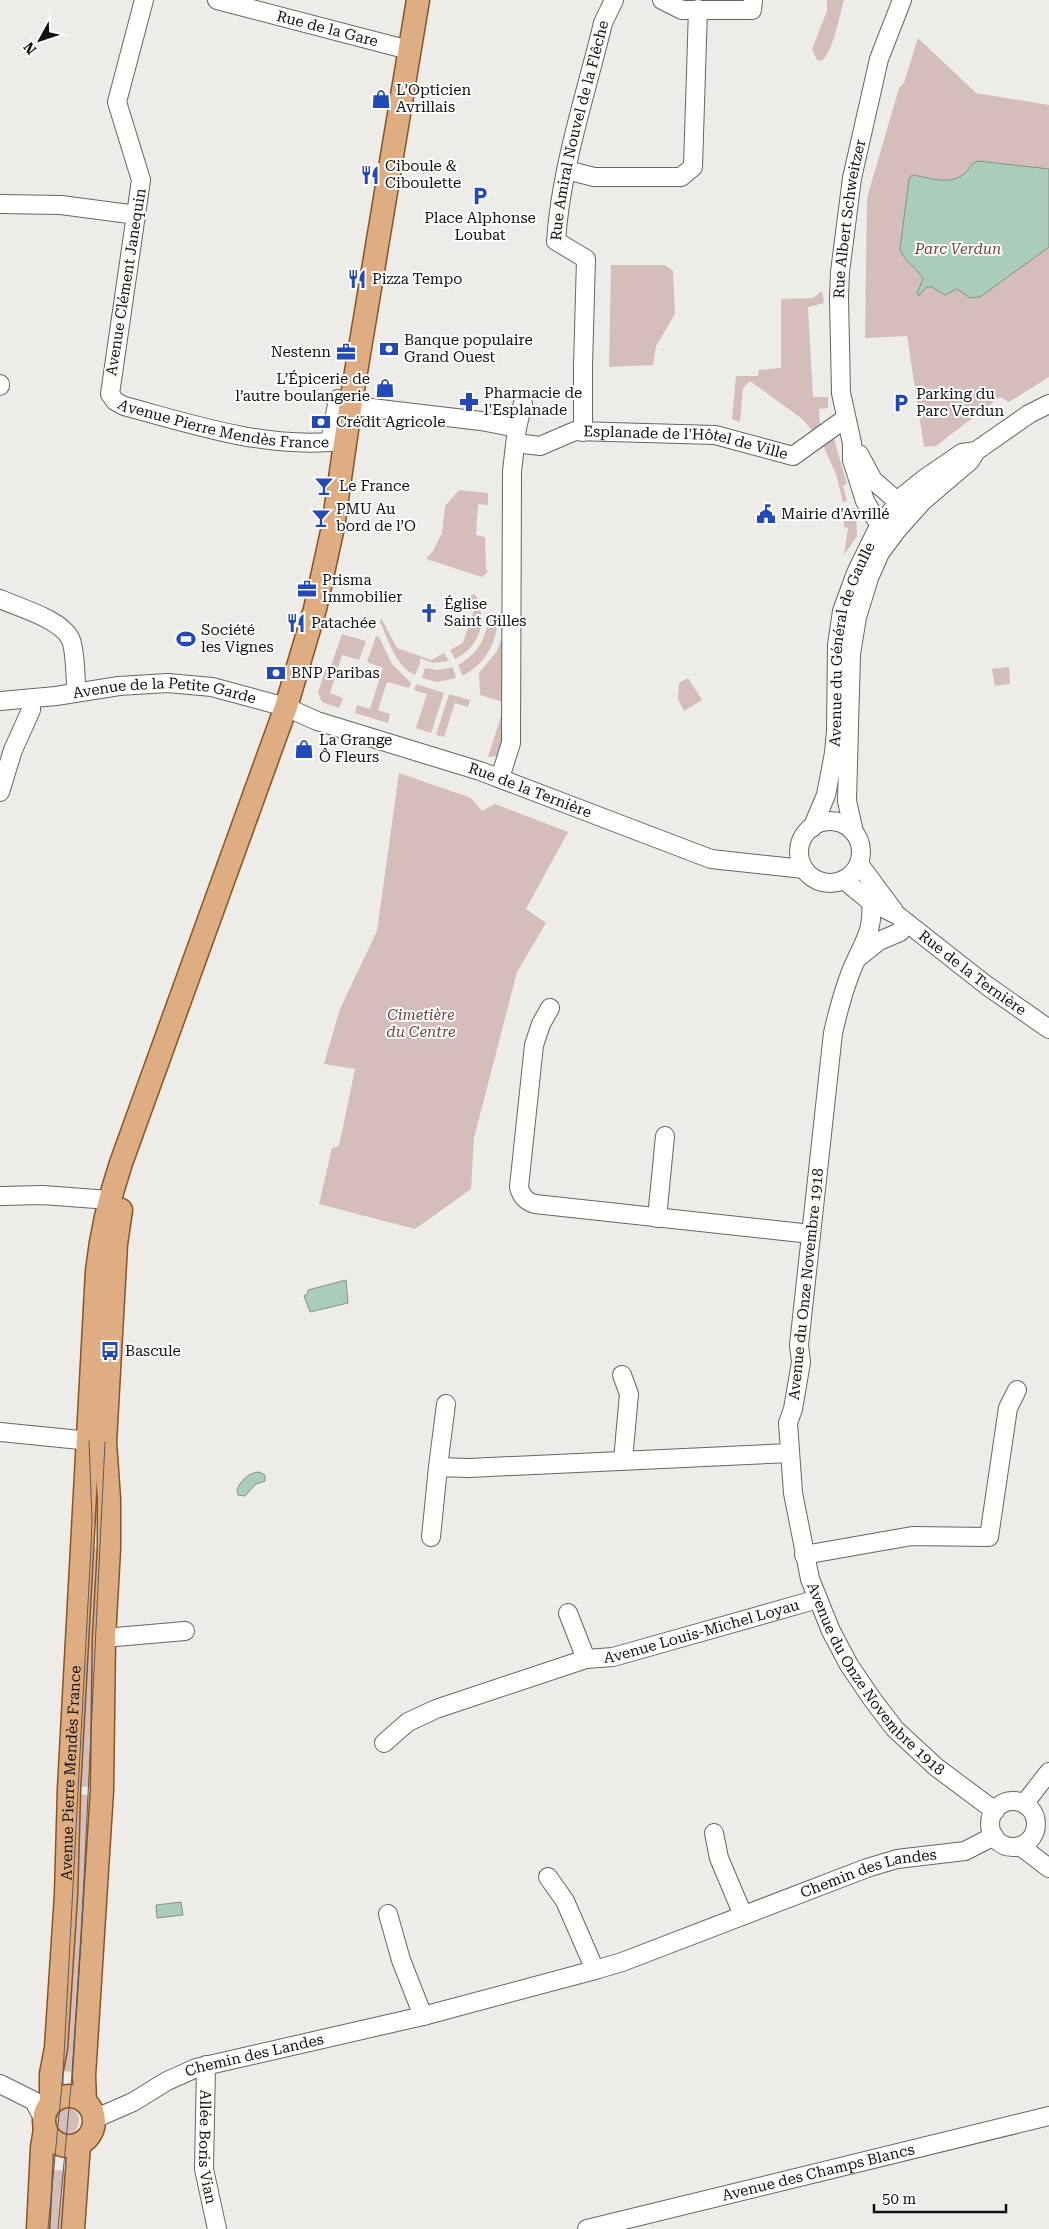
<svg xmlns="http://www.w3.org/2000/svg" width="1049" height="2229" viewBox="0 0 1049 2229" font-family="'Roboto Serif',serif">
  <rect width="100%" height="100%" fill="#edece9"/>
  <g fill="#d5bdba">
    <path d="M 827,0 L 844,0 C 840,14 832,56 821,61 L 817,60 L 812,49 L 827,11 Z"/>
    <polygon points="918,38 976,93 1049,105 1049,377 1009,402 1000,397 936,446 924,447 907,336 865,338 867,198 899,88 904,83"/>
    <polygon points="611,265 665,265 673,271 675,314 656,346 653,365 609,367"/>
    <polygon points="822,291 824,303 808,307 813,397 828,397 828,408 819,409 820,425 813,431 801,418 750,381 743,388 740,422 732,419 736,376 758,376 759,370 781,368 781,299 813,298"/>
    <polygon points="833,436 847,484 843,485 847,501 843,502 836,474 822,443"/>
    <polygon points="459,490 488,493 488,505 478,504 476,535 485,537 486,570 488,571 482,577 426,559 433,551 442,533 445,506"/>
    <polygon points="844,507 856,509 857,536 844,555 848,528 844,527"/>
    <path d="M 475,594 C 488,620 481,646 455,659 L 450,650 L 463,643 L 474,610 L 467,597 Z"/>
    <path d="M 498,616 C 497,644 486,662 463,676 L 458,665 C 477,654 487,639 488,617 Z"/>
    <path d="M 381,618 L 397,648 L 431,660 L 444,653 L 449,661 L 433,663 L 420,658 L 420,664 L 415,675 C 396,667 388,639 380,622 Z"/>
    <polygon points="504,632 506,703 480,695 479,673 497,651"/>
    <polygon points="342,634 366,641 359,660 342,655 330,693 343,698 339,708 322,702 318,693 326,668 330,669"/>
    <polygon points="376,636 379,637 392,664 411,683 409,688 387,682 378,710 390,714 388,723 355,713 357,705 370,709 383,668 367,662"/>
    <polygon points="453,667 456,678 437,682 422,678 425,668 438,670"/>
    <polygon points="1009,667 1010,684 995,686 992,669"/>
    <polygon points="688,678 702,700 684,711 678,699 679,683"/>
    <polygon points="416,684 444,693 431,733 416,728 427,694 414,690"/>
    <polygon points="449,694 470,700 468,707 455,703 444,737 436,735"/>
    <polygon points="503,710 505,738 498,756 488,757"/>
    <polygon points="399,773 471,798 482,811 495,804 568,832 526,909 546,923 517,972 474,1138 471,1189 415,1229 319,1204 332,1148 339,1146 355,1069 324,1064 340,1009 377,931"/>
    <polygon points="90,1547 102,1548 90,1787 77,1786"/>
    <polygon points="77,1794 90,1795 74,2072 62,2071"/>
    <circle cx="65" cy="2121" r="14"/>
    <polygon points="48,2169 67,2171 62,2229 44,2229"/>
  </g>
  <g fill="#acccbb" stroke="#7e9488">
    <path d="M 978,161 L 1049,169 L 1049,247 L 980,297 L 970,298 L 957,289 L 945,295 L 932,287 L 926,287 L 919,296 L 917,293 L 923,279 C 917,267 904,262 900,249 L 909,179 L 912,175 C 928,177 949,186 964,174 C 970,169 970,163 978,161 Z"/>
    <polygon points="346,1280 348,1303 310,1312 304,1296 308,1293 308,1290"/>
    <path d="M 259,1472 L 265,1475 L 265,1481 L 256,1484 L 245,1496 L 238,1495 L 237,1490 C 241,1480 248,1473 259,1472 Z"/>
    <polygon points="181,1902 183,1915 157,1918 156,1905"/>
  </g>
  <g fill="none" stroke-linecap="round" stroke-linejoin="round">
    <g stroke="#666562" stroke-width="20">
      <g id="minor">
        <path id="s1" d="M 144,0 L 117,102 L 141,180 L 110,394 L 115,401 L 124,406 C 192,424 259,447 330,442 L 338,399"/>
        <path id="s2" d="M 217,0 L 409,50"/>
        <polyline points="662,0 682,10 752,10 753,0"/>
        <polyline points="567,170 594,177 681,177 693,167 698,9"/>
        <polyline points="0,204 61,205 137,215"/>
        <polyline points="0,386 0,384"/>
        <polyline points="363,407 481,421 517,428"/>
        <path id="s3" d="M 583,432 L 583,366 L 586,259 L 556,241 C 561,167 586,94 603,23 L 614,0"/>
        <path id="s4" d="M 516,443 L 540,446 L 575,431 L 715,435 L 793,456 L 846,418"/>
        <polyline points="859,454 873,480 906,509"/>
        <path id="s5" d="M 897,530 L 881,523 L 875,518 L 865,501 L 852,460 L 852,443 L 841,393 L 839,297 L 840,272 L 852,178 L 879,59 L 902,0"/>
        <path d="M 0,599 C 20,608 60,619 70,638 C 75,647 76,681 76,692"/>
        <path id="s6" d="M 0,701 L 56,696 L 119,686 L 168,683 L 212,687 L 286,707 L 317,721 L 480,771 L 711,859 L 804,869"/>
        <polyline points="500,778 511,743 512,471 517,428 523,403"/>
        <polyline points="0,792 13,750 31,710 31,699"/>
        <circle cx="830" cy="852" r="31"/>
        <path id="s7" d="M 812,828 L 826,795 L 834,753 L 836,731 L 837,645 L 842,611 L 856,573 L 877,530 L 903,496 L 924,479 L 962,453 L 976,451 L 1029,414 L 1049,404"/>
        <polyline points="854,832 847,801 851,654 857,617 869,578 880,553 897,530 922,502 970,461 976,451"/>
        <polyline points="859,864 894,911"/>
        <path id="s8" d="M 844,880 L 871,902 L 897,915 L 986,985 L 1049,1029"/>
        <path id="s9" d="M 871,902 C 874,931 863,943 852,969 C 844,989 838,1011 833,1033 L 799,1345 L 801,1362 L 793,1409 L 788,1423 L 793,1493 L 810,1579 L 831,1631 L 849,1665 L 872,1699 L 895,1729 L 936,1767 L 995,1811"/>
        <polyline points="859,957 879,941 900,932 907,923"/>
        <path d="M 550,1008 L 541,1024 L 534,1045 L 519,1187 C 521,1196 525,1201 535,1204 L 811,1234"/>
        <polyline points="0,1196 43,1195 109,1200"/>
        <polyline points="657,1218 665,1136"/>
        <polyline points="622,1375 629,1394 623,1460"/>
        <polyline points="0,1432 100,1442"/>
        <polyline points="438,1467 446,1404"/>
        <polyline points="431,1537 438,1467 469,1468 790,1453"/>
        <polyline points="804,1555 912,1536 989,1537 1008,1408 1017,1390"/>
        <polyline points="568,1613 586,1659"/>
        <polyline points="104,1638 185,1631"/>
        <path id="s10" d="M 384,1743 L 408,1722 L 436,1709 L 586,1659 L 613,1657 L 818,1599"/>
        <circle cx="1013" cy="1824" r="23"/>
        <polyline points="1024,1804 1049,1772"/>
        <polyline points="714,1833 719,1858 743,1915"/>
        <polyline points="1020,1846 1049,1868"/>
        <polyline points="548,1877 565,1901 595,1970"/>
        <polyline points="388,1914 401,1960 423,2016"/>
        <path id="s11" d="M 206,2065 L 204,2169 L 217,2229"/>
        <polyline points="0,2084 34,2101 44,2120"/>
        <path id="s12" d="M 94,2119 L 133,2102 L 167,2081 L 196,2068 L 423,2016 L 595,1970 L 622,1962 L 867,1868 L 897,1859 L 965,1851 L 994,1836"/>
        <path id="s13" d="M 587,2229 L 1049,2116"/>
      </g>
    </g>
    <g stroke="#885424" stroke-width="25">
      <g id="major">
        <circle cx="69" cy="2121" r="25"/>
        <polyline points="85,2102 84,2076 102,1790 104,1638 109,1548 109,1499 105,1442 116,1244 121,1210"/>
        <path id="s14" d="M 51,2103 L 51,2074 L 56,2048 L 66,1895 L 69,1789 L 97,1271 C 101,1234 109,1199 121,1163 L 286,707 L 315,609 L 333,527 L 351,402 L 418,0"/>
        <polyline points="38,2229 42,2148 45,2129"/>
        <polyline points="73,2229 79,2144"/>
      </g>
    </g>
    <use href="#minor" stroke="#fff" stroke-width="18"/>
    <use href="#major" stroke="#deae82" stroke-width="22"/>
    <g stroke="#5b5a59" stroke-width="1">
      <polyline points="48,2229 63,2074 91,1547 92,1519 89,1441"/>
      <polyline points="58,2229 72,2075 81,1941 105,1442"/>
    </g>
  </g>
  <defs>
    <g id="shop-bare" transform="scale(1.5)"><path d="M-5-2.5h2.3a2.7 3.5 0 0 1 5.4 0H5L5.5 6h-11ZM-1.5-2.5h3a1.5 2.3 0 0 0-3 0Z" fill="#2349b7" stroke="#fff" stroke-width="2.5" paint-order="stroke"/></g>
    <g id="restaurant-bare" transform="scale(1.5)"><path d="M-5-6h1v4h1v-4h1v4h1v-4h1v5L-1.5 .5V6h-2V.5L-5-1ZM5-6V6H3V1.5H1.5Q1.5-4 5-6Z" fill="#2349b7" stroke="#fff" stroke-width="2.5" paint-order="stroke"/></g>
    <g id="parking-bare" transform="scale(1.5)"><path d="M-3.5-5.5H1a3.5 3.5 0 0 1 0 7H-1V5.5H-3.5ZM-1-3.4V-.6H.8a1.4 1.4 0 0 0 0-2.8Z" fill="#2349b7" stroke="#fff" stroke-width="2.5" paint-order="stroke"/></g>
    <g id="bank-bare" transform="scale(1.5)"><path d="M-6-4H6V4H-6ZM0-2.3a2.3 2.3 0 1 0 0 4.6a2.3 2.3 0 1 0 0-4.6Z" fill="#2349b7" stroke="#fff" stroke-width="2.5" paint-order="stroke"/></g>
    <g id="office-bare" transform="scale(1.5)"><path d="M-6-3h4V-5.5h4V-3h4V5H-6ZM-1-4.5V-3h2v-1.5ZM-6 0V1H6V0Z" fill="#2349b7" stroke="#fff" stroke-width="2.5" paint-order="stroke"/></g>
    <g id="pharmacy-bare" transform="scale(1.5)"><path d="M-2-6h4v4h4v4h-4v4h-4v-4h-4v-4h4Z" fill="#2349b7" stroke="#fff" stroke-width="2.5" paint-order="stroke"/></g>
    <g id="bar-bare" transform="scale(1.5)"><path d="M-6-5H6L.8 .8V4.5H3.5V6h-7V4.5H-.8V.8Z" fill="#2349b7" stroke="#fff" stroke-width="2.5" paint-order="stroke"/></g>
    <g id="civic-bare" transform="scale(1.5)"><path d="M-.6-6.5H3V-4.5H.6V-3L4-1V1h2V6H-6V1h2V-1L-.6-3ZM-1.2 2.5V6h2.4V2.5Z" fill="#2349b7" stroke="#fff" stroke-width="2.5" paint-order="stroke"/></g>
    <g id="church-bare" transform="scale(1.5)"><path d="M-1.2-6h2.4v3.5h3.3v2.4h-3.3V6h-2.4V-.1h-3.3v-2.4h3.3Z" fill="#2349b7" stroke="#fff" stroke-width="2.5" paint-order="stroke"/></g>
    <g id="stadium-bare" transform="scale(1.5)"><path d="M0-5a6.5 5 0 1 0 0 10a6.5 5 0 1 0 0-10ZM-3.5-1.8h7v3.6h-7Z" fill="#2349b7" stroke="#fff" stroke-width="2.5" paint-order="stroke"/></g>
    <g id="bus-bare" transform="scale(1.5)"><path d="M-5-6H5V4H4V6H2V4H-2V6H-4V4H-5ZM-3.5-4V0h7V-4ZM-3.5 1.2v1.5H-2V1.2ZM2 1.2v1.5H3.5V1.2Z" fill="#2349b7" stroke="#fff" stroke-width="2.5" paint-order="stroke"/></g>
  </defs>
  <g fill-rule="evenodd">
    <use href="#shop-bare" x="381" y="99"/>
    <use href="#restaurant-bare" x="370" y="175"/>
    <use href="#parking-bare" x="480" y="196"/>
    <use href="#restaurant-bare" x="357" y="279"/>
    <use href="#bank-bare" x="389" y="349"/>
    <use href="#office-bare" x="346" y="352"/>
    <use href="#shop-bare" x="385" y="388"/>
    <use href="#pharmacy-bare" x="469" y="402"/>
    <use href="#parking-bare" x="901" y="403"/>
    <use href="#bank-bare" x="321" y="422"/>
    <use href="#bar-bare" x="324" y="486"/>
    <use href="#civic-bare" x="766" y="514"/>
    <use href="#bar-bare" x="321" y="518"/>
    <use href="#office-bare" x="307" y="589"/>
    <use href="#church-bare" x="429" y="613"/>
    <use href="#restaurant-bare" x="296" y="623"/>
    <use href="#stadium-bare" x="186" y="639"/>
    <use href="#bank-bare" x="276" y="673"/>
    <use href="#shop-bare" x="304" y="749"/>
    <use href="#bus-bare" x="110" y="1351"/>
  </g>
  <g text-anchor="middle" stroke-width="4" stroke-linejoin="round" paint-order="stroke">
    <g font-size="15" fill="#111110" stroke="#fff">
      <text dy="5" stroke="none"><textPath href="#s2" startOffset="114">Rue de la Gare</textPath></text>
      <text dy="5" stroke="none"><textPath href="#s3" startOffset="321">Rue Amiral Nouvel de la Flêche</textPath></text>
      <text dy="5" stroke="none"><textPath href="#s5" startOffset="331">Rue Albert Schweitzer</textPath></text>
      <text transform="translate(126 282) rotate(-81)" y="5">Avenue Clément Janequin</text>
      <text dy="5" stroke="none"><textPath href="#s1" startOffset="524">Avenue Pierre Mendès France</textPath></text>
      <text dy="5" stroke="none"><textPath href="#s4" startOffset="174">Esplanade de l'Hôtel de Ville</textPath></text>
      <text dy="5" stroke="none"><textPath href="#s7" startOffset="190">Avenue du Général de Gaulle</textPath></text>
      <text dy="5" stroke="none"><textPath href="#s6" startOffset="166">Avenue de la Petite Garde</textPath></text>
      <text dy="5" stroke="none"><textPath href="#s6" startOffset="548">Rue de la Ternière</textPath></text>
      <text dy="5" stroke="none"><textPath href="#s8" startOffset="159">Rue de la Ternière</textPath></text>
      <text transform="translate(806 1284) rotate(-84)" y="5">Avenue du Onze Novembre 1918</text>
      <text dy="5" stroke="none"><textPath href="#s10" startOffset="340">Avenue Louis-Michel Loyau</textPath></text>
      <text dy="5" stroke="none"><textPath href="#s9" startOffset="810">Avenue du Onze Novembre 1918</textPath></text>
      <text dy="5" stroke="none"><textPath href="#s14" startOffset="331">Avenue Pierre Mendès France</textPath></text>
      <text dy="5" stroke="none"><textPath href="#s12" startOffset="816">Chemin des Landes</textPath></text>
      <text dy="5" stroke="none"><textPath href="#s12" startOffset="174">Chemin des Landes</textPath></text>
      <text dy="5" stroke="none"><textPath href="#s11" startOffset="82">Allée Boris Vian</textPath></text>
      <text dy="5" stroke="none"><textPath href="#s13" startOffset="238">Avenue des Champs Blancs</textPath></text>
    </g>
    <g font-size="15" fill="#111110" stroke="#fff" text-anchor="start">
      <text x="396" y="95">L’Opticien<tspan x="396" dy="17">Avrillais</tspan></text>
      <text x="385" y="171">Ciboule &amp;<tspan x="385" dy="17">Ciboulette</tspan></text>
      <text x="480" y="223" text-anchor="middle">Place Alphonse<tspan x="480" dy="17">Loubat</tspan></text>
      <text x="372" y="284">Pizza Tempo</text>
      <text x="404" y="345">Banque populaire<tspan x="404" dy="17">Grand Ouest</tspan></text>
      <text x="331" y="357" text-anchor="end">Nestenn</text>
      <text x="370" y="384" text-anchor="end">L’Épicerie de<tspan x="370" dy="17">l’autre boulangerie</tspan></text>
      <text x="484" y="398">Pharmacie de<tspan x="484" dy="17">l'Esplanade</tspan></text>
      <text x="916" y="399">Parking du<tspan x="916" dy="17">Parc Verdun</tspan></text>
      <text x="336" y="427">Crédit Agricole</text>
      <text x="339" y="491">Le France</text>
      <text x="336" y="514">PMU Au<tspan x="336" dy="17">bord de l’O</tspan></text>
      <text x="781" y="519">Mairie d'Avrillé</text>
      <text x="322" y="585">Prisma<tspan x="322" dy="17">Immobilier</tspan></text>
      <text x="444" y="609">Église<tspan x="444" dy="17">Saint Gilles</tspan></text>
      <text x="311" y="628">Patachée</text>
      <text x="201" y="635">Société<tspan x="201" dy="17">les Vignes</tspan></text>
      <text x="291" y="678">BNP Paribas</text>
      <text x="319" y="745">La Grange<tspan x="319" dy="17">Ô Fleurs</tspan></text>
      <text x="125" y="1356">Bascule</text>
    </g>
    <g font-size="15" font-style="italic" fill="#74423e" stroke="#fff">
      <text x="958" y="254">Parc Verdun</text>
      <text x="421" y="1020">Cimetière<tspan x="421" dy="17">du Centre</tspan></text>
    </g>
  </g>
  <g transform="translate(40 40) rotate(230)" stroke="#ffffff" stroke-width="4" paint-order="stroke">
  <path d="M0-4L9 19L0 12L-9 19Z" fill="#111110"/>
  <text y="-8" font-size="14" font-weight="bold" text-anchor="middle" fill="#111110">N</text>
  </g>
  <path d="M874 2204v8h132v-8" fill="none" stroke="#111110" stroke-width="2.5"/>
  <text x="882" y="2204" font-size="15" fill="#111110" stroke="#ffffff" stroke-width="4" paint-order="stroke">50 m</text>
</svg>
